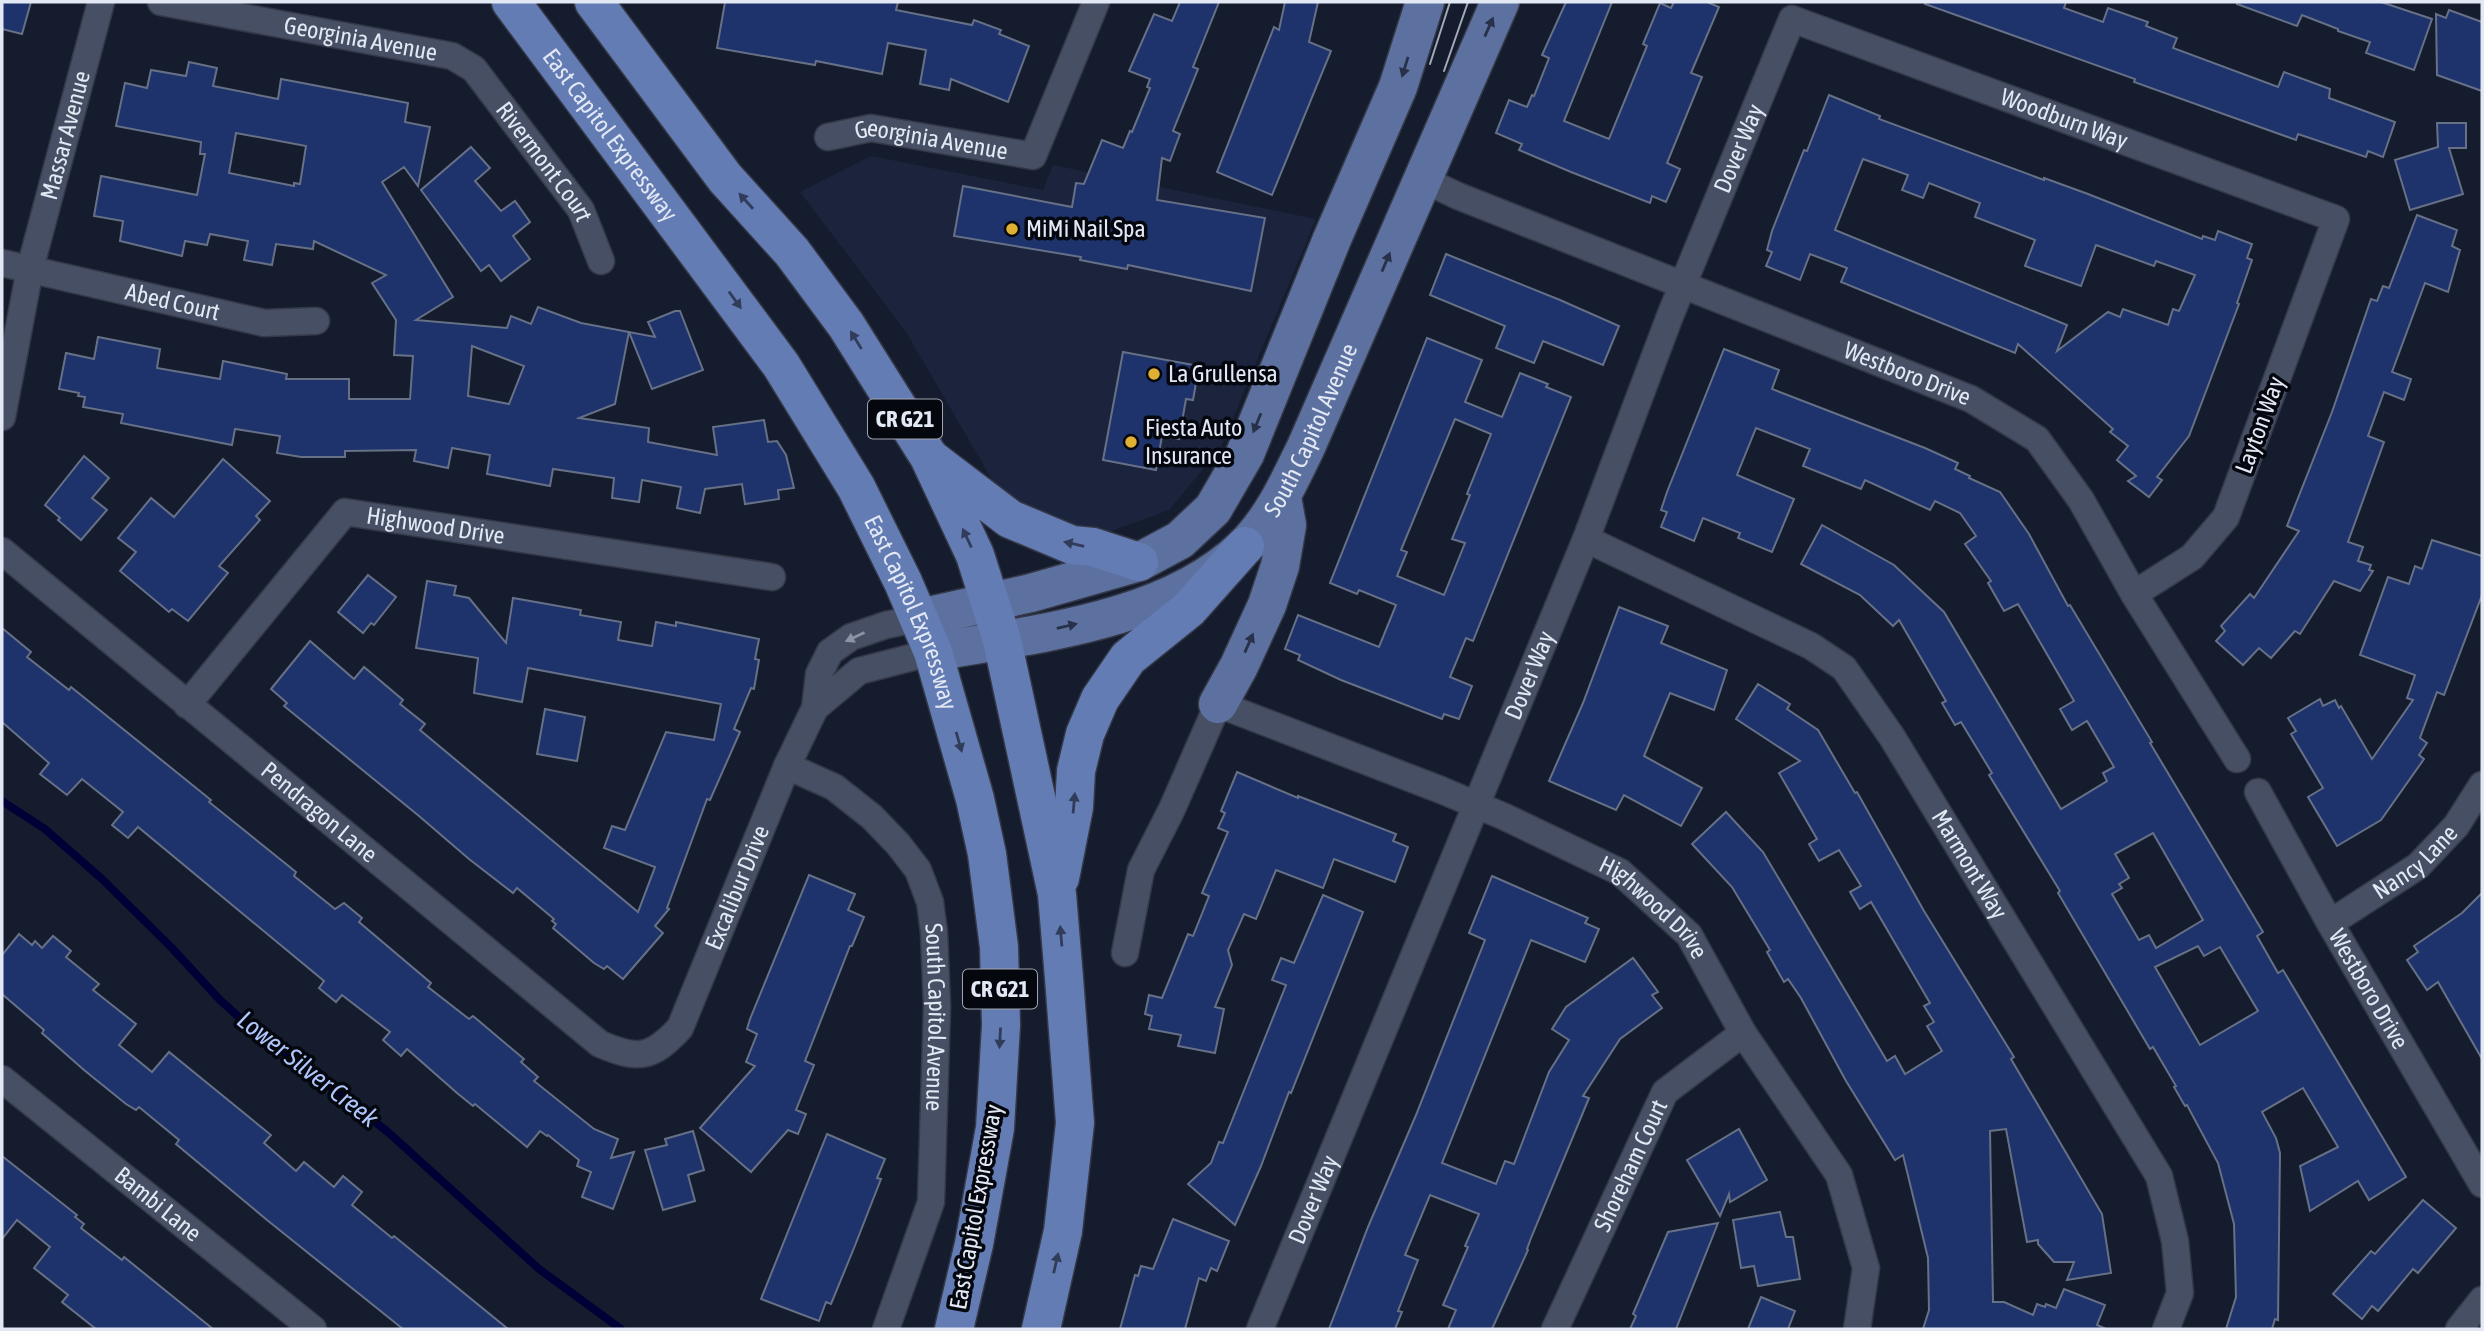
<svg xmlns="http://www.w3.org/2000/svg" width="2484" height="1331" viewBox="0 0 2484 1331" font-family="'Asap Condensed',sans-serif">
  <rect width="100%" height="100%" fill="#151c2e"/>
  <polygon fill="#1b243c" points="871,156 1043,190 1053,165 1316,219 1220,449 1169,510 1109,532 1056,529 994,483 906,332 800,192"/>
  <g fill="none" stroke-linecap="round" stroke-linejoin="round">
    <polyline stroke="#010036" stroke-width="8" points="2,801 45,829 102,879 170,946 220,1000 251,1028 317,1076 389,1133 539,1269 621,1329"/>
  </g>
  <g fill="#1e326b" stroke="#667086" stroke-width="2" fill-rule="evenodd">
    <polygon points="2,2 31,2 22,34 2,29"/>
    <polygon points="725,2 898,2 896,10 972,25 974,20 1001,30 999,34 1029,46 1008,102 951,79 949,90 920,84 926,50 888,43 882,74 816,61 815,65 717,48"/>
    <polygon points="1180,2 1219,2 1193,67 1198,69 1173,131 1180,134 1170,161 1162,158 1157,200 1265,218 1251,291 1128,265 1127,269 1080,260 1081,257 954,236 963,186 1072,207 1076,183 1084,184 1102,140 1123,148 1130,131 1132,132 1150,88 1147,87 1150,79 1129,71 1154,14 1172,21"/>
    <polygon points="1285,2 1318,2 1309,42 1331,51 1272,195 1217,172 1274,27 1279,30"/>
    <polygon points="1566,2 1612,2 1564,121 1609,139 1647,46 1643,44 1660,3 1671,8 1674,2 1707,2 1719,7 1691,73 1702,77 1667,163 1680,169 1666,202 1652,196 1650,203 1571,172 1519,150 1522,144 1496,133 1509,100 1527,107 1532,95 1534,96 1549,58 1542,55"/>
    <polygon points="1926,2 2066,2 2064,8 2103,22 2108,8 2148,22 2146,26 2177,38 2173,48 2278,87 2284,72 2330,89 2329,98 2395,122 2383,157 2368,151 2366,157 2298,134 2296,140 2134,82 2135,79 1925,4"/>
    <polygon points="2237,2 2381,2 2432,19 2414,70 2366,53 2370,42 2338,31 2338,29 2302,15 2297,26 2237,4"/>
    <polygon points="2449,10 2482,22 2482,91 2437,75 2436,14 2446,18"/>
    <path d="M 189,62 L 217,68 L 213,86 L 278,99 L 281,79 L 408,103 L 405,122 L 430,127 L 418,186 L 404,167 L 382,182 L 453,297 L 416,320 L 507,328 L 511,316 L 531,324 L 538,307 L 581,323 L 629,332 L 615,404 L 579,418 L 649,428 L 648,442 L 717,455 L 713,427 L 764,420 L 768,442 L 777,441 L 786,455 L 794,488 L 778,490 L 779,499 L 745,504 L 742,484 L 705,489 L 700,513 L 677,508 L 681,487 L 642,480 L 639,502 L 612,498 L 614,478 L 553,469 L 550,486 L 487,474 L 490,455 L 452,448 L 448,468 L 414,461 L 416,450 L 345,451 L 345,457 L 301,457 L 277,453 L 280,436 L 235,429 L 232,445 L 121,423 L 123,414 L 83,407 L 85,397 L 78,396 L 79,393 L 59,389 L 66,353 L 94,359 L 98,337 L 160,349 L 157,368 L 220,379 L 223,361 L 287,374 L 286,379 L 349,379 L 349,399 L 410,399 L 413,356 L 394,355 L 396,320 L 372,283 L 386,275 L 314,241 L 313,249 L 276,244 L 272,265 L 244,260 L 248,241 L 210,234 L 207,245 L 185,241 L 182,256 L 120,241 L 123,221 L 94,216 L 101,176 L 197,195 L 205,154 L 200,154 L 201,142 L 116,126 L 125,83 L 147,88 L 151,70 L 186,76 ZM 236,133 L 306,146 L 300,184 L 294,183 L 294,186 L 229,173 ZM 472,346 L 524,366 L 509,404 L 468,396 Z"/>
    <path d="M 1829,95 L 1880,116 L 1879,119 L 2044,180 L 2044,178 L 2088,194 L 2202,239 L 2203,236 L 2215,240 L 2218,231 L 2252,244 L 2247,258 L 2252,260 L 2237,303 L 2239,304 L 2189,436 L 2157,477 L 2162,480 L 2149,497 L 2128,481 L 2136,476 L 2117,460 L 2128,446 L 2110,432 L 2113,429 L 2018,344 L 2015,353 L 1841,282 L 1847,268 L 1810,254 L 1800,280 L 1766,266 L 1772,252 L 1767,250 L 1772,231 L 1804,150 L 1807,151 ZM 1863,159 L 1908,175 L 1902,190 L 1923,198 L 1929,183 L 1980,203 L 1975,217 L 2035,240 L 2025,266 L 2081,286 L 2096,245 L 2154,266 L 2156,261 L 2195,275 L 2179,311 L 2173,309 L 2168,325 L 2123,309 L 2120,317 L 2108,312 L 2057,351 L 2067,325 L 1835,230 Z"/>
    <polygon points="2437,123 2466,123 2466,148 2449,148 2463,194 2410,210 2395,160 2438,147"/>
    <polygon points="471,147 490,168 475,181 501,211 515,201 530,222 513,236 530,259 501,281 489,265 481,271 421,190"/>
    <polygon points="2417,215 2457,230 2452,246 2460,250 2448,292 2425,283 2392,372 2411,379 2404,400 2384,392 2368,436 2384,442 2348,542 2363,547 2358,561 2371,565 2369,570 2373,571 2360,591 2334,581 2300,634 2295,631 2271,658 2259,648 2243,665 2216,641 2225,631 2221,626 2250,594 2254,598 2299,531 2287,526 2332,412 2371,299 2377,301 2383,286 2389,288"/>
    <polygon points="1446,254 1560,300 1619,326 1603,365 1543,341 1534,363 1496,348 1505,326 1430,295"/>
    <polygon points="675,311 680,311 703,370 652,389 629,332 655,337 648,322"/>
    <path d="M 1427,338 L 1482,360 L 1465,402 L 1502,417 L 1520,373 L 1548,384 L 1546,387 L 1571,397 L 1473,641 L 1466,638 L 1450,677 L 1472,686 L 1459,719 L 1444,714 L 1442,719 L 1341,680 L 1298,660 L 1300,655 L 1285,649 L 1298,615 L 1379,647 L 1396,605 L 1359,590 L 1357,594 L 1330,583 ZM 1455,419 L 1491,434 L 1467,494 L 1470,495 L 1452,539 L 1465,543 L 1444,595 L 1397,576 L 1407,552 L 1401,550 Z"/>
    <path d="M 1724,349 L 1779,370 L 1772,389 L 1925,448 L 1958,463 L 1955,469 L 1970,476 L 1969,478 L 2000,492 L 2029,534 L 2068,606 L 2070,605 L 2152,742 L 2150,743 L 2263,932 L 2257,936 L 2278,973 L 2283,970 L 2406,1177 L 2369,1200 L 2358,1181 L 2310,1211 L 2300,1166 L 2338,1147 L 2303,1088 L 2262,1112 L 2276,1138 L 2280,1153 L 2278,1320 L 2275,1319 L 2272,1329 L 2226,1329 L 2236,1297 L 2234,1224 L 2218,1163 L 2187,1105 L 2185,1106 L 2174,1087 L 2176,1086 L 2153,1047 L 2150,1049 L 2058,893 L 2060,891 L 1989,775 L 1992,773 L 1961,722 L 1955,725 L 1942,703 L 1946,701 L 1899,620 L 1893,626 L 1860,595 L 1801,564 L 1822,525 L 1894,565 L 1944,612 L 2061,809 L 2107,781 L 2103,773 L 2114,767 L 2087,721 L 2072,730 L 2060,709 L 2074,701 L 2018,604 L 2004,611 L 1988,583 L 1991,581 L 1965,544 L 1976,536 L 1960,513 L 1935,501 L 1930,510 L 1865,480 L 1861,489 L 1803,466 L 1810,449 L 1756,428 L 1737,475 L 1794,499 L 1772,552 L 1738,538 L 1740,533 L 1703,518 L 1694,541 L 1661,527 L 1667,512 L 1661,510 L 1667,492 ZM 2153,833 L 2203,920 L 2156,948 L 2149,935 L 2139,940 L 2112,894 L 2122,888 L 2119,884 L 2129,878 L 2115,854 ZM 2198,946 L 2204,956 L 2220,947 L 2258,1011 L 2200,1045 L 2155,967 Z"/>
    <polygon points="1123,352 1199,366 1193,400 1186,399 1179,439 1162,436 1156,470 1103,460"/>
    <polygon points="84,456 109,478 92,498 107,510 81,540 58,520 60,518 45,505"/>
    <polygon points="223,459 270,501 256,516 260,520 219,566 228,573 188,621 172,609 169,612 120,571 136,552 118,538 151,498 174,517"/>
    <polygon points="2432,540 2482,556 2482,595 2444,695 2437,692 2420,738 2427,743 2419,755 2424,759 2381,820 2337,846 2308,797 2323,788 2291,734 2296,731 2288,718 2320,699 2323,706 2335,700 2339,708 2341,706 2372,759 2413,700 2407,698 2415,675 2360,655 2388,577 2409,584 2415,566 2422,569"/>
    <polygon points="368,575 396,597 374,625 371,623 363,633 338,612"/>
    <polygon points="427,581 456,586 454,595 469,598 506,643 513,598 581,610 580,615 621,622 618,640 652,646 656,622 676,626 676,622 759,639 755,659 759,660 754,689 751,688 734,729 740,732 710,800 707,799 667,908 669,909 655,926 663,933 623,979 607,966 604,969 594,963 553,928 556,924 552,921 554,919 517,888 513,893 469,859 419,816 284,706 287,703 271,689 310,641 354,679 364,667 403,700 400,704 425,724 420,730 638,912 655,867 604,848 612,826 625,830 666,732 714,740 721,704 528,668 522,702 474,693 478,658 416,648"/>
    <polygon points="1619,607 1668,626 1661,643 1727,670 1714,710 1670,693 1644,756 1702,788 1681,826 1624,795 1616,810 1549,781 1583,703"/>
    <polygon points="2,628 31,652 27,657 69,690 71,687 211,800 209,802 296,872 294,876 335,909 344,903 362,918 359,922 431,983 428,987 469,1019 473,1016 524,1059 521,1062 538,1077 534,1081 594,1129 618,1139 611,1158 634,1152 613,1209 582,1197 591,1172 577,1166 579,1160 548,1135 547,1136 540,1131 527,1147 475,1104 473,1106 457,1093 407,1049 401,1056 383,1040 390,1032 342,995 336,1002 319,988 324,981 138,827 128,838 112,825 123,812 82,779 67,795 40,774 49,763 2,722"/>
    <polygon points="1758,684 1790,704 1787,709 1818,730 1855,793 1857,792 1924,911 2014,1057 2011,1059 2102,1214 2111,1273 2067,1280 2074,1262 2054,1262 2038,1244 2038,1240 2027,1242 2006,1129 1990,1131 1993,1302 2004,1302 2033,1315 2037,1304 2045,1307 2046,1304 2056,1308 2064,1289 2105,1305 2097,1325 2106,1329 1923,1329 1929,1310 1928,1258 1903,1155 1895,1160 1846,1081 1801,998 1788,979 1784,982 1767,952 1770,950 1732,887 1692,844 1726,812 1763,852 1887,1061 1895,1056 1905,1074 1942,1051 1927,1026 1934,1022 1924,1006 1930,1003 1871,902 1860,909 1850,892 1861,886 1839,850 1819,861 1809,844 1817,839 1779,773 1800,761 1736,719"/>
    <polygon points="545,709 585,717 577,761 537,754"/>
    <polygon points="1237,772 1298,798 1298,796 1396,834 1393,841 1408,847 1395,882 1334,859 1323,888 1276,870 1256,919 1244,914 1228,950 1232,965 1215,1007 1224,1009 1215,1053 1178,1046 1181,1035 1149,1029 1152,1016 1145,1014 1149,995 1162,998 1188,934 1193,936 1209,896 1202,893 1228,832 1218,828 1225,813 1221,811"/>
    <polygon points="809,875 855,894 848,910 864,917 852,946 850,946 805,1061 814,1065 796,1110 806,1114 798,1134 788,1130 751,1172 700,1128 755,1066 746,1062 757,1034 747,1029 750,1019"/>
    <polygon points="1492,876 1588,918 1585,923 1599,929 1585,962 1531,940 1442,1163 1496,1184 1505,1161 1514,1164 1549,1072 1569,1040 1552,1029 1566,1007 1633,958 1658,992 1652,995 1662,1008 1620,1039 1583,1096 1589,1098 1531,1238 1527,1249 1528,1250 1492,1329 1448,1329 1456,1310 1443,1305 1468,1247 1465,1246 1479,1214 1430,1195 1405,1255 1418,1260 1398,1311 1402,1312 1395,1329 1329,1329 1368,1227 1416,1115 1485,940 1469,933"/>
    <polygon points="2482,893 2482,1059 2438,982 2427,990 2407,960 2418,952 2414,946 2462,913"/>
    <polygon points="1323,895 1363,912 1291,1093 1289,1092 1261,1166 1235,1225 1188,1184 1211,1163 1219,1142 1223,1143 1286,985 1272,980 1281,958 1294,963"/>
    <polygon points="19,934 32,945 35,941 42,948 53,936 71,951 66,957 99,984 93,990 136,1024 119,1045 152,1072 169,1052 271,1135 264,1143 296,1171 304,1162 334,1187 343,1176 362,1192 352,1205 392,1238 394,1236 508,1329 403,1329 267,1220 176,1144 179,1140 139,1107 136,1110 126,1104 84,1070 42,1033 44,1030 2,994 2,955"/>
    <polygon points="1739,1129 1767,1180 1730,1202 1729,1194 1720,1216 1687,1160"/>
    <polygon points="693,1131 704,1170 688,1175 695,1201 663,1210 645,1150 667,1145 665,1139"/>
    <polygon points="827,1134 885,1159 877,1178 881,1179 854,1248 831,1304 826,1302 819,1321 761,1299"/>
    <polygon points="2,1156 77,1215 75,1217 84,1224 81,1228 122,1260 124,1257 213,1329 96,1329 62,1302 68,1295 34,1268 50,1247 17,1220 2,1239"/>
    <polygon points="2423,1200 2456,1228 2418,1273 2413,1269 2378,1311 2372,1306 2362,1319 2333,1294 2371,1251 2375,1254"/>
    <polygon points="1780,1212 1786,1237 1793,1237 1800,1279 1758,1286 1754,1266 1741,1268 1733,1220"/>
    <polygon points="1173,1219 1229,1241 1217,1271 1211,1268 1206,1281 1199,1278 1185,1329 1120,1329 1135,1275 1138,1276 1141,1266 1153,1269"/>
    <polygon points="1718,1223 1676,1329 1630,1329 1636,1316 1633,1314 1668,1232"/>
    <polygon points="1761,1297 1795,1311 1788,1329 1748,1329"/>
  </g>
  <g fill="none" stroke-linecap="round" stroke-linejoin="round">
    <g stroke="#343847" stroke-width="29">
      <g id="minor">
        <path id="s1" d="M 161,2 L 452,56 L 474,69 L 581,210 L 601,261"/>
        <path id="s2" d="M 828,137 L 871,128 L 1033,156 L 1096,2"/>
        <path id="s3" d="M 1422,179 L 1458,196 L 1971,399 L 2037,439 L 2081,500 L 2134,594 L 2237,759"/>
        <path id="s4" d="M 2,263 L 264,323 L 316,321"/>
        <path id="s5" d="M 2,417 L 30,269 L 101,2"/>
        <path id="s6" d="M 1586,539 L 1811,646 L 1844,668 L 1892,737 L 2159,1176 L 2175,1241 L 2180,1293 L 2166,1329"/>
        <path id="s7" d="M 2,551 L 600,1044 C 638,1060 651,1059 680,1028 L 787,766 L 815,708 L 819,674 L 830,652 L 851,637 L 886,625 L 920,618"/>
        <path id="s8" d="M 187,705 L 345,512 L 772,577"/>
        <polyline points="815,708 859,671 933,652"/>
        <path id="s9" d="M 787,766 L 834,787 L 872,817 L 898,844 L 918,870 L 930,902 L 934,932 L 937,1007 L 931,1202 L 886,1329"/>
        <path id="s10" d="M 2258,792 L 2330,923 L 2482,1184"/>
        <path id="s11" d="M 2330,923 L 2418,866 L 2456,826 L 2482,785"/>
        <path id="s12" d="M 1125,953 L 1141,870 L 1172,809 L 1218,704 L 1441,790 L 1505,817 L 1620,872 L 1689,935 L 1743,1033 L 1839,1175 L 1866,1268 L 1857,1329"/>
        <path id="s13" d="M 2,1079 L 313,1329"/>
        <path id="s14" d="M 1260,1329 L 1586,539 L 1670,316 L 1792,19 L 2336,219 L 2226,517 L 2192,557 L 2134,594"/>
        <path id="s15" d="M 1555,1329 L 1665,1092 L 1743,1033"/>
        <polyline points="2459,1329 2482,1300"/>
      </g>
    </g>
    <g stroke="#343847" stroke-width="41">
      <g id="primary">
        <polyline points="920,618 1031,593 1139,562 1180,540 1213,509 1245,454 1332,239 1398,87 1425,2"/>
        <path id="s16" d="M 933,652 C 1034,634 1168,621 1244,547 C 1272,520 1289,482 1306,447 L 1500,2"/>
        <polyline points="1218,704 1239,666 1267,605 1280,566 1287,525 1282,497"/>
      </g>
    </g>
    <g stroke="#343847" stroke-width="41">
      <g id="trunk">
        <path id="s17" d="M 511,2 L 781,365 L 856,487 L 903,582 L 933,652 L 975,799 L 987,854 L 999,947 L 1001,1025 L 995,1128 L 974,1244 L 954,1329"/>
        <polyline points="594,2 725,178 792,252 846,325 929,457 975,555 1002,640 1057,894 1064,978 1075,1123 1063,1231 1041,1329"/>
        <polyline points="931,459 1010,519 1072,545 1093,547 1139,562"/>
        <polyline points="1060,878 1074,807 1076,771 1085,734 1100,699 1128,658 1189,609 1245,546"/>
      </g>
    </g>
    <use href="#minor" stroke="#464f64" stroke-width="26"/>
    <use href="#primary" stroke="#5d71a0" stroke-width="38"/>
    <use href="#trunk" stroke="#647cb4" stroke-width="38"/>
    <g stroke="#a2a9b7" stroke-width="2">
      <polyline points="1430,64 1450,2"/>
      <polyline points="1444,71 1468,2"/>
    </g>
  </g>
  <defs><path id="oneway-solid" d="M-6-.8H1V-3.2L6.5 0L1 3.2V.8H-6Z" transform="scale(1.75)"/></defs>
  <g fill="#283149">
    <use href="#oneway-solid" transform="translate(1489 27) rotate(-66)"/>
    <use href="#oneway-solid" transform="translate(1405 67) rotate(107)"/>
    <use href="#oneway-solid" transform="translate(1386 262) rotate(-67)"/>
    <use href="#oneway-solid" transform="translate(1257 423) rotate(112)"/>
    <use href="#oneway-solid" transform="translate(1067 626) rotate(-13)"/>
    <use href="#oneway-solid" transform="translate(1249 643) rotate(-66)"/>
  </g>
  <g fill="#303c59">
    <use href="#oneway-solid" transform="translate(746 201) rotate(-132)"/>
    <use href="#oneway-solid" transform="translate(735 300) rotate(54)"/>
    <use href="#oneway-solid" transform="translate(856 340) rotate(-122)"/>
    <use href="#oneway-solid" transform="translate(967 538) rotate(-115)"/>
    <use href="#oneway-solid" transform="translate(1074 544) rotate(-167)"/>
    <use href="#oneway-solid" transform="translate(959 742) rotate(74)"/>
    <use href="#oneway-solid" transform="translate(1074 803) rotate(-85)"/>
    <use href="#oneway-solid" transform="translate(1061 936) rotate(-95)"/>
    <use href="#oneway-solid" transform="translate(1000 1038) rotate(93)"/>
    <use href="#oneway-solid" transform="translate(1056 1263) rotate(-77)"/>
  </g>
  <use fill="#8c94a5" href="#oneway-solid" transform="translate(855 637) rotate(155)"/>
  <g fill="#e0b034" stroke="#05070f" stroke-width="2.5">
    <circle cx="1012" cy="229" r="7"/>
    <circle cx="1154" cy="374" r="7"/>
    <circle cx="1131" cy="442" r="7"/>
  </g>
  <g text-anchor="middle" stroke-width="7" stroke-linejoin="round" paint-order="stroke">
    <g fill="#05070f" stroke="#a0a4af" stroke-width="2">
      <rect x="868" y="399.5" width="74" height="39" rx="5"/>
      <rect x="963" y="969.5" width="74" height="39" rx="5"/>
    </g>
    <g font-size="23" font-weight="bold" fill="#e2e8f4">
      <text x="905" y="427">CR G21</text>
      <text x="1000" y="997">CR G21</text>
    </g>
    <g font-size="24" fill="#e2e8f4" stroke="#05070f">
      <text dy="8" stroke="none"><textPath href="#s1" startOffset="203">Georginia Avenue</textPath></text>
      <text dy="8" stroke="none"><textPath href="#s14" startOffset="1704">Woodburn Way</textPath></text>
      <text dy="8" stroke="none"><textPath href="#s5" startOffset="289">Massar Avenue</textPath></text>
      <text dy="8" stroke="none"><textPath href="#s17" startOffset="166">East Capitol Expressway</textPath></text>
      <text dy="8" stroke="none"><textPath href="#s2" startOffset="105">Georginia Avenue</textPath></text>
      <text dy="8" stroke="none"><textPath href="#s14" startOffset="1274">Dover Way</textPath></text>
      <text dy="8" stroke="none"><textPath href="#s1" startOffset="438">Rivermont Court</textPath></text>
      <text dy="8" stroke="none"><textPath href="#s4" startOffset="175">Abed Court</textPath></text>
      <text dy="8" stroke="none"><textPath href="#s3" startOffset="523">Westboro Drive</textPath></text>
      <text transform="translate(2260 425) rotate(-70)" y="8">Layton Way</text>
      <text dy="8" stroke="none"><textPath href="#s16" startOffset="469">South Capitol Avenue</textPath></text>
      <text dy="8" stroke="none"><textPath href="#s8" startOffset="341">Highwood Drive</textPath></text>
      <text dy="8" stroke="none"><textPath href="#s17" startOffset="733">East Capitol Expressway</textPath></text>
      <text dy="8" stroke="none"><textPath href="#s14" startOffset="707">Dover Way</textPath></text>
      <text dy="8" stroke="none"><textPath href="#s7" startOffset="411">Pendragon Lane</textPath></text>
      <text dy="8" stroke="none"><textPath href="#s11" startOffset="105">Nancy Lane</textPath></text>
      <text dy="8" stroke="none"><textPath href="#s6" startOffset="522">Marmont Way</textPath></text>
      <text dy="8" stroke="none"><textPath href="#s7" startOffset="1017">Excalibur Drive</textPath></text>
      <text dy="8" stroke="none"><textPath href="#s12" startOffset="752">Highwood Drive</textPath></text>
      <text dy="8" stroke="none"><textPath href="#s10" startOffset="226">Westboro Drive</textPath></text>
      <text dy="8" stroke="none"><textPath href="#s9" startOffset="320">South Capitol Avenue</textPath></text>
      <text dy="8" stroke="none"><textPath href="#s15" startOffset="180">Shoreham Court</textPath></text>
      <text dy="8" stroke="none"><textPath href="#s14" startOffset="140">Dover Way</textPath></text>
      <text dy="8" stroke="none"><textPath href="#s13" startOffset="200">Bambi Lane</textPath></text>
      <text transform="translate(976 1207) rotate(-80)" y="8">East Capitol Expressway</text>
    </g>
    <g font-size="24" fill="#e2e8f4" stroke="#05070f" text-anchor="start">
      <text x="1026" y="237">MiMi Nail Spa</text>
      <text x="1168" y="382">La Grullensa</text>
      <text x="1145" y="436">Fiesta Auto<tspan x="1145" dy="28">Insurance</tspan></text>
    </g>
    <g font-size="26" font-style="italic" fill="#aec6fb" stroke="#05070f">
      <text transform="translate(308 1069) rotate(38)" y="9">Lower Silver Creek</text>
    </g>
  </g>
  <rect width="2484" height="1331" fill="none" stroke="#e2e8f4" stroke-width="7"/>
</svg>
